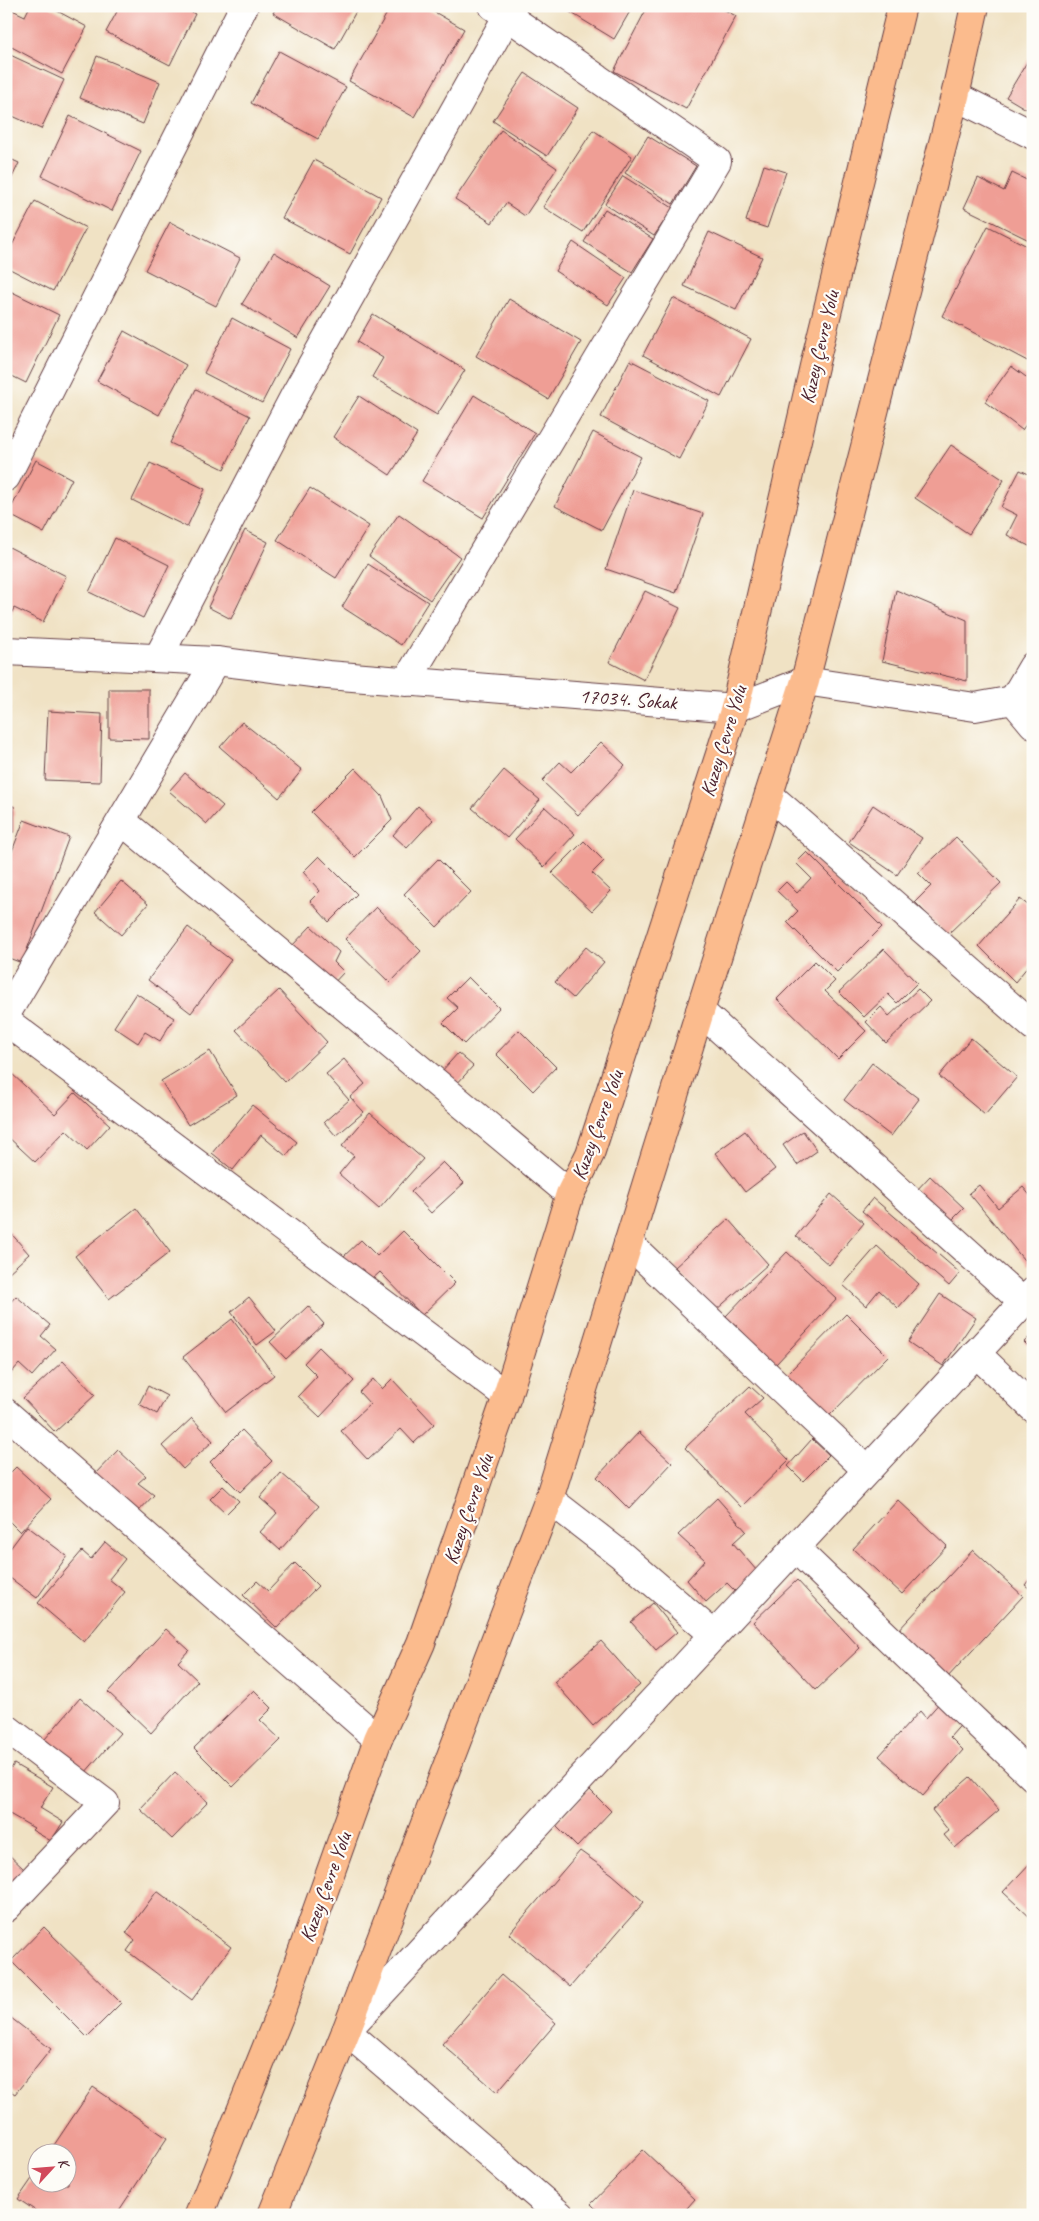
<svg xmlns="http://www.w3.org/2000/svg" width="1039" height="2221" viewBox="0 0 1039 2221" font-family="Caveat,sans-serif">
  <rect width="100%" height="100%" fill="#fdfcf7"/>
  <filter id="ink" filterUnits="userSpaceOnUse"><feTurbulence type="fractalNoise" baseFrequency=".02" numOctaves="2"/><feDisplacementMap in="SourceGraphic" scale="10" xChannelSelector="R" yChannelSelector="G"/><feConvolveMatrix kernelMatrix="1 2 1 2 8 2 1 2 1" color-interpolation-filters="sRGB"/></filter>
  <filter id="wash" filterUnits="userSpaceOnUse"><feTurbulence type="fractalNoise" baseFrequency=".0096" numOctaves="4" result="noise"/><feDisplacementMap in="SourceGraphic" scale="20" xChannelSelector="R" yChannelSelector="G"/><feGaussianBlur stdDeviation="1.12" result="paint"/><feColorMatrix in="noise" values="0 0 0 0 0 0 0 0 0 0 0 0 0 0 0 0 0 1.4 0 .05"/><feComposite in="paint" operator="in"/></filter>
  <g filter="url(#wash)">
    <rect width="100%" height="100%" fill="#f0e2c4"/>
    <g id="blocks">
      <g fill="#ef9e95">
        <polygon points="30,6 48,6 87,27 62,74 6,44 6,12 8,8 25,16"/>
        <polygon points="120,6 180,6 195,14 170,65 106,32"/>
        <polygon points="277,6 359,6 335,49 273,13"/>
        <polygon points="391,6 424,6 464,29 414,117 349,81"/>
        <polygon points="560,6 633,6 614,39"/>
        <polygon points="648,6 717,6 736,16 686,109 614,71"/>
        <polygon points="279,51 346,87 318,139 251,103"/>
        <polygon points="1033,52 1033,113 1006,97"/>
        <polygon points="6,53 64,80 41,129 6,113"/>
        <polygon points="97,56 160,82 143,124 80,98"/>
        <polygon points="525,73 578,108 547,156 493,121"/>
        <polygon points="70,116 141,151 112,211 42,176"/>
        <polygon points="501,130 557,168 525,216 506,203 492,223 455,199"/>
        <polygon points="593,130 632,156 583,232 543,207"/>
        <polygon points="648,136 696,166 673,204 625,173"/>
        <polygon points="6,157 19,163 6,190"/>
        <polygon points="314,160 381,197 350,254 282,218"/>
        <polygon points="764,165 786,172 767,228 746,221"/>
        <polygon points="1012,173 1033,183 1033,242 964,208 978,178 1004,191"/>
        <polygon points="623,176 673,208 654,236 605,204"/>
        <polygon points="35,201 86,228 53,291 6,267 6,257"/>
        <polygon points="605,209 653,239 632,272 584,242"/>
        <polygon points="170,222 240,258 216,306 145,270"/>
        <polygon points="988,226 1033,249 1033,364 942,316"/>
        <polygon points="709,232 762,257 736,310 684,286"/>
        <polygon points="573,242 626,278 608,305 555,271"/>
        <polygon points="274,252 330,286 298,338 242,304"/>
        <polygon points="6,289 59,315 26,383 6,373"/>
        <polygon points="673,298 751,339 721,397 643,355"/>
        <polygon points="509,299 581,342 548,399 476,356"/>
        <polygon points="373,314 465,370 437,415 372,377 383,358 357,342"/>
        <polygon points="232,318 290,349 262,403 204,373"/>
        <polygon points="124,331 186,365 159,415 97,381"/>
        <polygon points="630,360 709,401 679,459 601,417"/>
        <polygon points="1011,366 1033,382 1033,415 1022,430 985,402"/>
        <polygon points="196,389 250,416 224,469 170,443"/>
        <polygon points="474,395 535,433 483,518 422,481"/>
        <polygon points="359,396 417,434 390,475 333,437"/>
        <polygon points="593,432 641,457 602,530 555,506"/>
        <polygon points="951,445 1004,480 969,534 915,498"/>
        <polygon points="36,460 72,479 44,533 8,514"/>
        <polygon points="150,463 205,489 187,527 132,500"/>
        <polygon points="1020,470 1033,476 1033,548 1007,535 1017,515 1001,507"/>
        <polygon points="310,488 369,526 336,578 277,540"/>
        <polygon points="633,490 703,514 676,593 606,569"/>
        <polygon points="399,514 460,557 430,600 369,556"/>
        <polygon points="245,530 268,542 231,619 208,607"/>
        <polygon points="115,538 169,565 143,618 89,592"/>
        <polygon points="9,547 66,576 43,622 14,608 9,618 6,616 6,553"/>
        <polygon points="368,564 428,602 401,645 342,607"/>
        <polygon points="896,590 967,620 967,681 882,661"/>
        <polygon points="645,591 680,608 644,680 609,662"/>
        <polygon points="109,689 149,689 149,739 109,738"/>
        <polygon points="48,711 102,714 100,782 45,780"/>
        <polygon points="242,722 302,770 279,798 220,747"/>
        <polygon points="601,742 625,765 578,815 542,781 560,762 571,772"/>
        <polygon points="355,768 382,796 392,820 355,857 311,812"/>
        <polygon points="504,770 540,800 507,838 472,808"/>
        <polygon points="185,773 223,806 207,824 169,791"/>
        <polygon points="873,805 922,838 897,875 849,842"/>
        <polygon points="14,806 14,832 6,832 6,807"/>
        <polygon points="418,806 433,820 407,848 393,835"/>
        <polygon points="545,807 575,834 544,867 515,839"/>
        <polygon points="24,820 69,837 22,963 6,957 6,867"/>
        <polygon points="956,837 1001,883 947,935 915,902 931,886 918,873"/>
        <polygon points="584,841 604,861 592,873 611,891 592,911 552,873"/>
        <polygon points="807,852 882,927 837,972 787,922 798,911 777,891 786,882 797,893 811,878 796,863"/>
        <polygon points="319,856 357,894 329,922 310,901 320,891 303,872"/>
        <polygon points="438,859 471,892 437,927 404,894"/>
        <polygon points="121,881 148,904 121,935 95,912"/>
        <polygon points="1020,899 1033,909 1033,960 1015,982 979,946"/>
        <polygon points="376,907 421,951 390,983 345,939"/>
        <polygon points="311,926 339,952 334,962 344,972 330,987 290,948"/>
        <polygon points="188,927 231,960 191,1013 148,980"/>
        <polygon points="586,947 604,962 573,998 555,982"/>
        <polygon points="884,949 917,983 897,1003 888,994 864,1017 839,992"/>
        <polygon points="815,961 835,981 825,991 866,1031 838,1059 777,999"/>
        <polygon points="468,977 499,1008 464,1044 443,1023 458,1008 447,998"/>
        <polygon points="918,989 930,1001 886,1043 866,1022 881,1007 889,1016"/>
        <polygon points="279,990 327,1042 285,1082 236,1030"/>
        <polygon points="136,993 174,1018 160,1041 145,1032 138,1043 114,1027"/>
        <polygon points="519,1030 556,1067 533,1091 496,1054"/>
        <polygon points="971,1038 1017,1077 985,1115 939,1076"/>
        <polygon points="210,1051 237,1095 188,1125 161,1081"/>
        <polygon points="458,1053 473,1066 456,1085 441,1072"/>
        <polygon points="344,1059 365,1084 350,1097 364,1112 336,1136 324,1122 349,1100 326,1074"/>
        <polygon points="872,1063 919,1099 891,1136 844,1100"/>
        <polygon points="10,1072 55,1114 75,1093 110,1125 87,1150 66,1130 35,1162 6,1135 6,1076"/>
        <polygon points="252,1105 297,1142 286,1156 261,1135 233,1170 212,1153"/>
        <polygon points="370,1113 423,1159 379,1209 339,1174 354,1156 342,1146"/>
        <polygon points="745,1131 775,1169 745,1192 715,1153"/>
        <polygon points="803,1131 817,1151 797,1165 783,1145"/>
        <polygon points="443,1162 464,1183 431,1213 411,1192"/>
        <polygon points="930,1176 964,1208 948,1224 915,1192"/>
        <polygon points="979,1185 998,1208 1023,1187 1033,1199 1033,1261 1028,1265 969,1193"/>
        <polygon points="831,1194 864,1223 829,1265 796,1236"/>
        <polygon points="873,1198 960,1273 949,1286 862,1211"/>
        <polygon points="136,1208 170,1252 109,1299 75,1256"/>
        <polygon points="728,1219 768,1264 715,1311 675,1267"/>
        <polygon points="9,1231 29,1254 6,1275 6,1234"/>
        <polygon points="403,1231 455,1283 422,1315 380,1272 368,1283 343,1257 361,1240 377,1256"/>
        <polygon points="877,1246 919,1284 898,1308 879,1290 866,1306 843,1285"/>
        <polygon points="787,1252 837,1299 776,1364 726,1316"/>
        <polygon points="940,1294 976,1318 943,1366 908,1342"/>
        <polygon points="16,1296 50,1325 41,1336 56,1349 32,1376 19,1364 6,1379 6,1307"/>
        <polygon points="249,1297 276,1331 257,1345 231,1312"/>
        <polygon points="308,1306 324,1324 286,1359 270,1342"/>
        <polygon points="846,1314 888,1356 828,1417 786,1375"/>
        <polygon points="232,1319 274,1375 226,1412 183,1357"/>
        <polygon points="1033,1334 1033,1351 1024,1342"/>
        <polygon points="319,1347 354,1381 320,1417 298,1396 317,1376 304,1363"/>
        <polygon points="63,1361 95,1395 55,1432 23,1398"/>
        <polygon points="373,1379 382,1389 392,1379 434,1424 414,1443 401,1429 368,1460 341,1431 370,1404 359,1392"/>
        <polygon points="148,1386 167,1396 157,1414 139,1404"/>
        <polygon points="750,1386 763,1398 745,1414 789,1460 741,1507 685,1448"/>
        <polygon points="192,1418 213,1441 183,1469 162,1446"/>
        <polygon points="242,1430 272,1461 240,1492 210,1462"/>
        <polygon points="639,1432 672,1463 629,1509 597,1477"/>
        <polygon points="812,1439 829,1455 803,1481 788,1466"/>
        <polygon points="118,1450 146,1476 138,1483 154,1495 134,1516 92,1477"/>
        <polygon points="16,1467 51,1499 20,1532 6,1518 6,1477"/>
        <polygon points="281,1473 319,1506 280,1550 260,1532 277,1513 260,1498"/>
        <polygon points="223,1486 239,1501 226,1514 210,1499"/>
        <polygon points="717,1498 746,1531 733,1543 757,1571 735,1591 727,1583 706,1602 687,1580 705,1560 678,1535"/>
        <polygon points="898,1500 947,1546 902,1594 853,1549"/>
        <polygon points="27,1526 67,1556 37,1598 6,1575 6,1554"/>
        <polygon points="105,1542 125,1559 109,1579 125,1592 84,1642 38,1603 82,1551 91,1559"/>
        <polygon points="973,1550 1023,1596 946,1679 896,1633"/>
        <polygon points="295,1563 318,1586 277,1628 243,1595 257,1581 268,1591"/>
        <polygon points="1033,1575 1033,1591 1025,1585"/>
        <polygon points="797,1580 860,1648 816,1690 753,1622"/>
        <polygon points="653,1603 677,1632 656,1650 631,1622"/>
        <polygon points="166,1629 189,1650 178,1662 198,1681 151,1733 108,1692"/>
        <polygon points="601,1641 640,1685 593,1726 554,1682"/>
        <polygon points="254,1690 272,1708 260,1720 281,1740 233,1787 194,1748"/>
        <polygon points="80,1698 120,1733 84,1774 45,1739"/>
        <polygon points="942,1700 965,1720 950,1737 963,1750 923,1796 879,1756 920,1711 926,1718"/>
        <polygon points="14,1764 53,1787 40,1808 63,1822 51,1841 32,1830 34,1828 6,1812 6,1776"/>
        <polygon points="175,1772 208,1802 172,1839 140,1809"/>
        <polygon points="970,1777 999,1810 955,1848 944,1835 949,1831 932,1810"/>
        <polygon points="589,1789 611,1811 577,1847 555,1825"/>
        <polygon points="580,1851 612,1874 644,1902 570,1987 509,1934"/>
        <polygon points="6,1852 25,1870 6,1890"/>
        <polygon points="1033,1860 1033,1920 1003,1892"/>
        <polygon points="157,1891 231,1947 192,2000 127,1951 135,1940 126,1933"/>
        <polygon points="44,1927 121,2003 87,2037 11,1961"/>
        <polygon points="501,1975 556,2023 497,2092 442,2044"/>
        <polygon points="6,2014 51,2049 15,2094 6,2088"/>
        <polygon points="93,2087 167,2138 116,2215 42,2215 18,2199 38,2170 38,2184 68,2184 68,2154 48,2154"/>
        <polygon points="643,2150 695,2199 681,2215 602,2215 591,2204"/>
      </g>
    </g>
  </g>
  <g filter="url(#ink)">
    <use href="#blocks" fill-opacity="0" stroke="#633c42" stroke-width="1"/>
    <g fill="none" stroke-linecap="round" stroke-linejoin="round">
      <g stroke="#633c42" stroke-width="30">
        <g id="street">
          <polyline points="955,96 1033,135"/>
          <polyline points="6,477 244,6"/>
          <polyline points="6,651 216,661 328,675 735,708 805,681 975,707 1013,700 1033,703"/>
          <polyline points="158,658 296,393 513,6"/>
          <polyline points="1033,666 1013,700 1033,724"/>
          <polyline points="406,682 717,161 493,6"/>
          <polyline points="769,795 1033,1026"/>
          <polyline points="122,821 570,1194"/>
          <polyline points="700,1011 1023,1302"/>
          <polyline points="6,1014 216,661"/>
          <polyline points="6,1021 507,1396"/>
          <polyline points="628,1243 867,1470"/>
          <polyline points="976,1353 1033,1408"/>
          <polyline points="6,1413 378,1739"/>
          <polyline points="549,1499 620,1554 713,1634"/>
          <polyline points="795,1548 1033,1777"/>
          <polyline points="6,1728 105,1803 6,1908"/>
          <polyline points="560,2215 346,2031 1033,1292"/>
        </g>
      </g>
      <g stroke="#633c42" stroke-width="30">
        <g id="highway">
          <polyline points="199,2215 280,2014 378,1739 421,1643 507,1396 570,1194 590,1154 735,708 815,362 902,6"/>
          <polyline points="272,2215 346,2031 549,1499 700,1011 805,681 955,96 975,6"/>
        </g>
      </g>
      <use href="#street" stroke="#fff" stroke-width="28"/>
      <use href="#highway" stroke="#fbbb8d" stroke-width="28"/>
    </g>
  </g>
  <g text-anchor="middle" stroke-width="4.5" stroke-linejoin="round" paint-order="stroke">
    <g font-size="21" fill="#4a1f2b" stroke="#fdfcf7">
      <text transform="translate(819 347) rotate(-77)" y="7">Kuzey Çevre Yolu</text>
      <text transform="translate(628 699) rotate(4)" y="7">17034. Sokak</text>
      <text transform="translate(723 741) rotate(-73)" y="7">Kuzey Çevre Yolu</text>
      <text transform="translate(597 1125) rotate(-70)" y="7">Kuzey Çevre Yolu</text>
      <text transform="translate(468 1509) rotate(-71)" y="7">Kuzey Çevre Yolu</text>
      <text transform="translate(325 1887) rotate(-70)" y="7">Kuzey Çevre Yolu</text>
    </g>
  </g>
  <rect width="1039" height="2221" fill="none" stroke="#fdfcf7" stroke-width="25"/>
  <g transform="translate(52 2168) rotate(64)"><circle r="24" fill="#fdfcf7" stroke="#b5a4a5"/>
  <path d="M0-4L9 19L0 12L-9 19Z" fill="#d1495b"/>
  <text y="-8" font-size="14" font-weight="bold" text-anchor="middle" fill="#4a1f2b">K</text>
  </g>
</svg>
